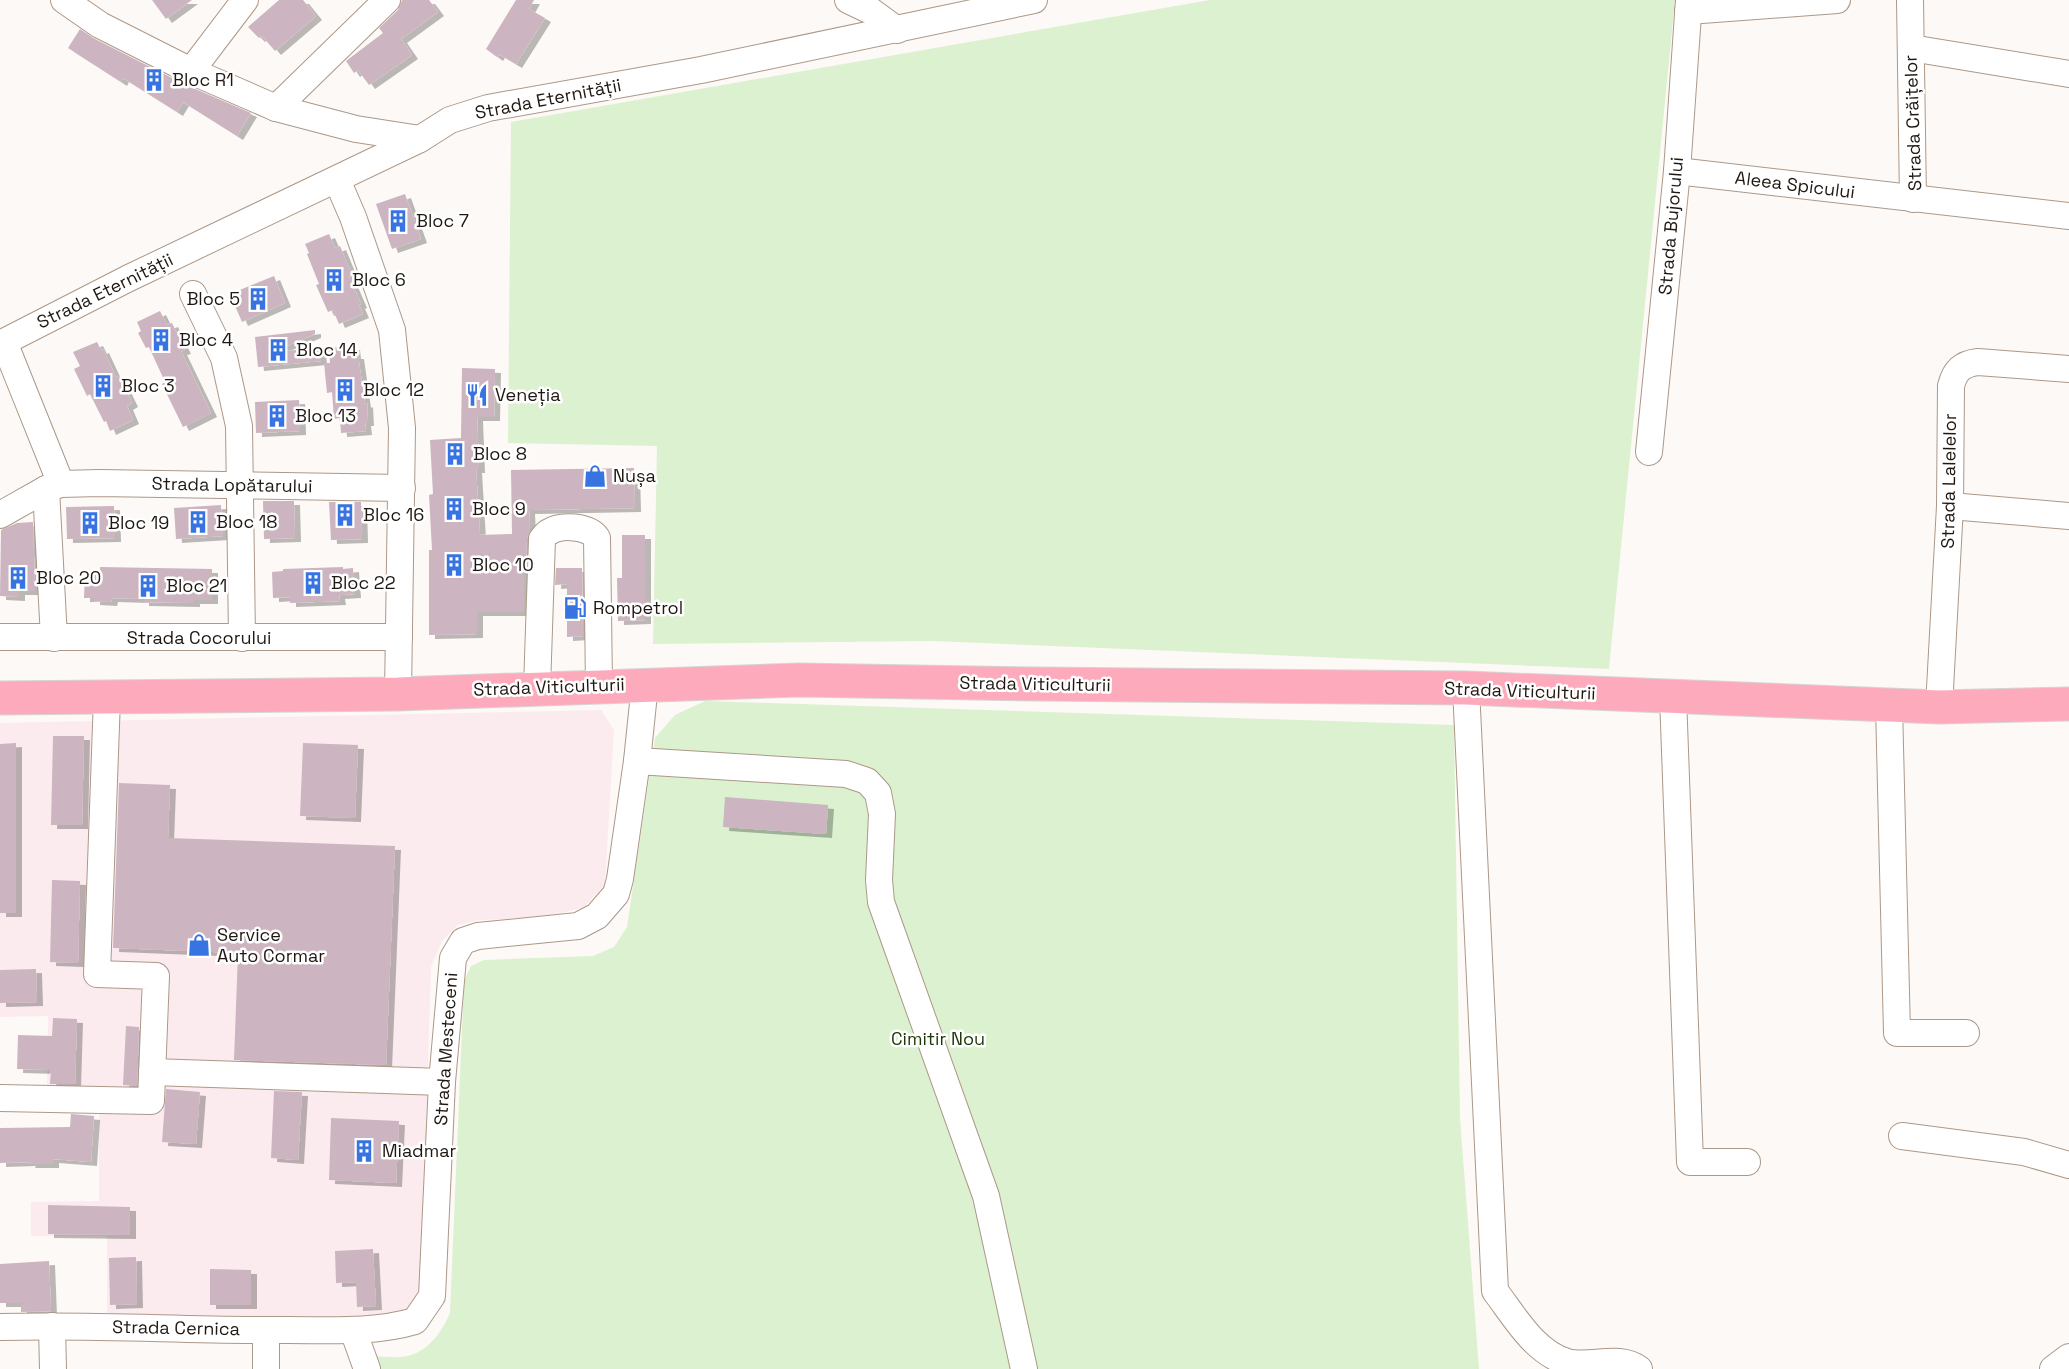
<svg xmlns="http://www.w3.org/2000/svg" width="2069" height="1369" viewBox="0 0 2069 1369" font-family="'Space Grotesk',sans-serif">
  <defs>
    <filter id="shadow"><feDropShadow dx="6" dy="4" stdDeviation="0" flood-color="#0004"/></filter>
  </defs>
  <rect width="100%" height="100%" fill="#fdf9f6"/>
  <polygon fill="#fcebee" points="601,710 614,730 605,885 584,907 546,917 480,920 458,925 442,941 431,967 421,1291 408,1318 107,1319 107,1236 31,1236 31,1202 99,1201 99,1091 47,1087 48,1016 0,1017 0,723"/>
  <g fill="#dcf1d0">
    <polygon points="1210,0 1675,0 1609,669 933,641 653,644 657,446 508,443 511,122"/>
    <path d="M 705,701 L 1454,725 L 1460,1118 L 1479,1369 L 376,1369 L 371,1356 C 380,1356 390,1358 400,1357 C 425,1356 441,1334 450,1313 L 464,981 L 471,966 L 484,960 L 593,956 L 614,947 L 627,927 L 655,738 L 675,715 Z"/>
  </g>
  <g fill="#ccb4c1" filter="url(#shadow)">
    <polygon points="152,0 192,0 166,19"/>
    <polygon points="279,0 303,0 316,16 275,51 262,36 259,38 248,27"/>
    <polygon points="402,0 429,0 438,12 401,39 412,55 369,85 358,70 354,73 346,61 383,33 379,28 398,10"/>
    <polygon points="516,0 534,0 529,9 545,18 516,64 499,54 497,57 486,49"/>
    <polygon points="80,29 93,38 184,84 251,113 237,136 183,102 177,112 123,78 121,82 68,48"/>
    <polygon points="405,194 421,239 392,249 376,204"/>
    <polygon points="329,234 335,248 340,246 352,275 349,276 361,304 359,305 363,314 339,324 333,310 328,312 316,285 319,284 307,254 309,253 305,244"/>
    <polygon points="274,276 285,303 242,322 230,294"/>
    <polygon points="160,311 167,325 172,323 185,350 181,351 211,413 183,427 162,384 165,382 149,347 146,348 138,333 141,331 137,322"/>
    <polygon points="315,330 315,334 272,352 320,348 321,361 258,367 255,337"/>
    <polygon points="97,342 101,350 103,349 116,377 119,376 132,403 127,406 133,420 110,431 106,421 104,422 90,394 87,396 74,369 80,366 73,352"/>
    <polygon points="354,346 355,355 358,355 365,404 367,403 368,422 365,422 366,431 341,433 340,418 334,419 332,392 327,393 324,363 330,363 329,348"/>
    <polygon points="462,368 495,369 494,417 477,417 479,469 476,469 480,535 512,534 511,470 634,468 635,508 529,510 530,531 527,538 526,568 524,568 524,612 477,612 477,634 429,635 429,550 432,550 429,495 433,494 430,440 461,438"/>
    <polygon points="299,400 300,431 256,433 255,402"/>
    <polygon points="263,501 294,501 295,538 264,539"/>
    <polygon points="329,502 361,502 362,539 331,540"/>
    <polygon points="221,505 223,536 176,539 174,508"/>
    <polygon points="114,506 115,538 67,539 66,507"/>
    <polygon points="33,522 35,591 19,591 19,597 0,596 1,530 17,523"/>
    <polygon points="622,535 645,535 645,620 618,621 617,578 622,578"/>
    <polygon points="100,567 212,569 212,600 194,600 194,603 143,602 143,599 112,598 111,602 94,601 94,598 84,598 85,573 100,573"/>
    <polygon points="343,567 343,569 353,568 355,594 339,595 340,601 290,603 290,597 273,598 272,572 283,571 283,569"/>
    <polygon points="556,568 582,568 583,636 567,637 567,584 555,585"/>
    <polygon points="53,736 84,736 82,825 51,825"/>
    <polygon points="16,743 16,913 0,913 0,744"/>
    <polygon points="303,743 358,745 355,818 300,816"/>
    <polygon points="119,783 170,785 168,838 395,846 386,1065 234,1060 238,953 113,948"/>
    <polygon points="725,797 828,805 826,834 723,827"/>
    <polygon points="52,880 80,881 78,963 50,962"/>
    <polygon points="36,969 37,1002 0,1003 0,970"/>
    <polygon points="53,1018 77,1019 75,1084 50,1084 51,1070 17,1069 18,1035 52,1036"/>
    <polygon points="126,1026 139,1027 137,1086 123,1085"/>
    <polygon points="166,1089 200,1092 196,1144 162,1142"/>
    <polygon points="274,1091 302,1092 298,1160 271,1158"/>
    <polygon points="71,1114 94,1116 91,1162 53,1159 53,1164 29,1164 30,1162 0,1163 0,1128 70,1127"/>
    <polygon points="331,1118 399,1121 396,1183 329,1180"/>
    <polygon points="48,1205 130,1207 130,1235 48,1234"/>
    <polygon points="373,1249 376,1306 357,1307 356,1282 336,1283 335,1251"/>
    <polygon points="136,1257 137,1304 110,1305 109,1258"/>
    <polygon points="49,1261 51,1311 21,1312 21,1303 0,1303 0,1264"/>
    <polygon points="210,1269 251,1270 251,1305 210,1305"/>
  </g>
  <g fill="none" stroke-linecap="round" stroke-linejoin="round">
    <g stroke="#ac9888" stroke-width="28">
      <g id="minor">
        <polyline points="64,0 100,25 191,71 276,108 356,129 420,139"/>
        <polyline points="848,0 871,11 897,30"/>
        <polyline points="1910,0 1913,199"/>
        <polyline points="1688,11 1837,0"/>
        <polyline points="1911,48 2069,74"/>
        <polyline points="191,71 245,0"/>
        <polyline points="276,108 387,0"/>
        <polyline points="1677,171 2069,216"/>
        <polyline points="337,180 353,217 392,330 402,428 398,694"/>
        <polyline points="193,294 224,358 239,426 242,638"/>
        <polyline points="4,342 61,484"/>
        <polyline points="0,344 129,278 420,139 450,120 488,108 701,70 1034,0"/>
        <polyline points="1649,452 1677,171 1689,0"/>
        <polyline points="46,489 54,638"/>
        <polyline points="1950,506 2069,516"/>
        <polyline points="0,515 46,489 61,484 99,483 402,488"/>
        <polyline points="0,637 399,637"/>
        <path d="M 537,688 L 542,539 C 544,537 546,533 549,532 C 561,524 589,526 597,538 L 599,685"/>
        <path d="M 1466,688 L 1495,1291 C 1515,1317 1534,1352 1567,1362 C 1590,1368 1619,1354 1639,1369"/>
        <polyline points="1673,696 1690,1162 1747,1162"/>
        <polyline points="1889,705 1897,1033 1966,1033"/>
        <path d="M 1939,707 L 1950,506 L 1951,386 C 1955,370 1962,364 1978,362 L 2069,369"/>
        <polyline points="637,761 846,774 867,781 878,793 882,814 879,880 881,902 986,1196 1024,1369"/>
        <polyline points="152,1072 442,1082"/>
        <polyline points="0,1098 151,1101 156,976 97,974 107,698"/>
        <polyline points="1902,1136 2024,1152 2069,1165"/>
        <polyline points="52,1326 53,1369"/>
        <path d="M 0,1327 C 96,1324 192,1331 288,1330 C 331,1330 374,1333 415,1321 L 432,1296 L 442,1082 L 453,958 L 463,941 L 478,936 L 578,926 L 597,916 L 616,894 L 620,879 L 637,761 L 645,684"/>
        <polyline points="266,1330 266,1369"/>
        <polyline points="353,1330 367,1369"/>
        <polyline points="2053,1369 2069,1357"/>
      </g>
    </g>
    <g stroke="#d7d5d4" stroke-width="35">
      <polyline id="major" points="0,698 398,694 799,680 1038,684 1466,688 1939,707 2069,704"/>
    </g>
    <use href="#minor" stroke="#fff" stroke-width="26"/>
    <use href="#major" stroke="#fdaabd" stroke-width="33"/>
  </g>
  <defs>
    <g id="building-bare" transform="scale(1.8)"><path d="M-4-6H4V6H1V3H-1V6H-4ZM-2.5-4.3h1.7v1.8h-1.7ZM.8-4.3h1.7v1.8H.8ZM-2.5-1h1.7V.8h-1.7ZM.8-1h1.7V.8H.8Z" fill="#3774e2" stroke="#fff" stroke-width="2.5" paint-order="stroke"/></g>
    <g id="restaurant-bare" transform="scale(1.8)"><path d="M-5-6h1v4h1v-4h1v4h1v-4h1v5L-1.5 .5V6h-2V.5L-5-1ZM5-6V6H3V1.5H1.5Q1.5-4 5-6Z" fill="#3774e2" stroke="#fff" stroke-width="2.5" paint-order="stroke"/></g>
    <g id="shop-bare" transform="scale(1.8)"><path d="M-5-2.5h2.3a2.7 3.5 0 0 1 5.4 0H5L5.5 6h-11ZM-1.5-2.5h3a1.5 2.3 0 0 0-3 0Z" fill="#3774e2" stroke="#fff" stroke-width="2.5" paint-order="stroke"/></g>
    <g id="fuel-bare" transform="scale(1.8)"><path d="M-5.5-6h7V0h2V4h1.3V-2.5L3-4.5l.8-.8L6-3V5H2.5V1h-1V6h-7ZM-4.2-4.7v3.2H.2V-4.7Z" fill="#3774e2" stroke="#fff" stroke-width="2.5" paint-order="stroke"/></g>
  </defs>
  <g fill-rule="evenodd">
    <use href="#building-bare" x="154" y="80"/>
    <use href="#building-bare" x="398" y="221"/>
    <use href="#building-bare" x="334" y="280"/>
    <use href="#building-bare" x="258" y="299"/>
    <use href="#building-bare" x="161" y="340"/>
    <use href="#building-bare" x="278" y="350"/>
    <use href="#building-bare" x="103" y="386"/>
    <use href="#building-bare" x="345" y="390"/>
    <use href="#restaurant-bare" x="477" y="395"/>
    <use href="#building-bare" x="277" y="416"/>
    <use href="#building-bare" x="455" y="454"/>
    <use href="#shop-bare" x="595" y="476"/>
    <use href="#building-bare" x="454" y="509"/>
    <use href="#building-bare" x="345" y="515"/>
    <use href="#building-bare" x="198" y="522"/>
    <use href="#building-bare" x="90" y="523"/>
    <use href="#building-bare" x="454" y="565"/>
    <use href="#building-bare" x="18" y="578"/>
    <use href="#building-bare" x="313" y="583"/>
    <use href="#building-bare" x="148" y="586"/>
    <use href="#fuel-bare" x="575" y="608"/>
    <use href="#shop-bare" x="199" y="945"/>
    <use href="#building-bare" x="364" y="1151"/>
  </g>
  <g text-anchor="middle" stroke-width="5" stroke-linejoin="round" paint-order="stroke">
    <g font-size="18" fill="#1f1812" stroke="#fff" text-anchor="start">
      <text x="172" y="86">Bloc R1</text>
      <text x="416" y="227">Bloc 7</text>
      <text x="352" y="286">Bloc 6</text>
      <text x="240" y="305" text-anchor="end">Bloc 5</text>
      <text x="179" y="346">Bloc 4</text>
      <text x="296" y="356">Bloc 14</text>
      <text x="121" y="392">Bloc 3</text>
      <text x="363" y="396">Bloc 12</text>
      <text x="495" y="401">Veneția</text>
      <text x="295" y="422">Bloc 13</text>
      <text x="473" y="460">Bloc 8</text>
      <text x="613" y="482">Nușa</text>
      <text x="472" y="515">Bloc 9</text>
      <text x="363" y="521">Bloc 16</text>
      <text x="216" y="528">Bloc 18</text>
      <text x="108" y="529">Bloc 19</text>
      <text x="472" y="571">Bloc 10</text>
      <text x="36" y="584">Bloc 20</text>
      <text x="331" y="589">Bloc 22</text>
      <text x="166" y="592">Bloc 21</text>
      <text x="593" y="614">Rompetrol</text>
      <text x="217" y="941">Service<tspan x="217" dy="21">Auto Cormar</tspan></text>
      <text x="382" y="1157">Miadmar</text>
    </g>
    <g font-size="18" fill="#1f1812" stroke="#fff">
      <text transform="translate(548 99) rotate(-11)" y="6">Strada Eternității</text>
      <text transform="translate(1913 123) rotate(-92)" y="6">Strada Crăițelor</text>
      <text transform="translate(1795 185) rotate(7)" y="6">Aleea Spicului</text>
      <text transform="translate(1671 226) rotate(-85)" y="6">Strada Bujorului</text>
      <text transform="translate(105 291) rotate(-26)" y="6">Strada Eternității</text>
      <text transform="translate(1949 481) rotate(-89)" y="6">Strada Lalelelor</text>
      <text transform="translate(232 485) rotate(1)" y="6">Strada Lopătarului</text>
      <text x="199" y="644">Strada Cocorului</text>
      <text transform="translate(1035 684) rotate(1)" y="6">Strada Viticulturii</text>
      <text transform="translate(549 687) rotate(-2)" y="6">Strada Viticulturii</text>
      <text transform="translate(1520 691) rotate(2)" y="6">Strada Viticulturii</text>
      <text transform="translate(446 1049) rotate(-86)" y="6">Strada Mesteceni</text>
      <text transform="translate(176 1328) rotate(1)" y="6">Strada Cernica</text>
    </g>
    <g font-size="18" fill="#1d3606" stroke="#fff">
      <text x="938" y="1045">Cimitir Nou</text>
    </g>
  </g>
</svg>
